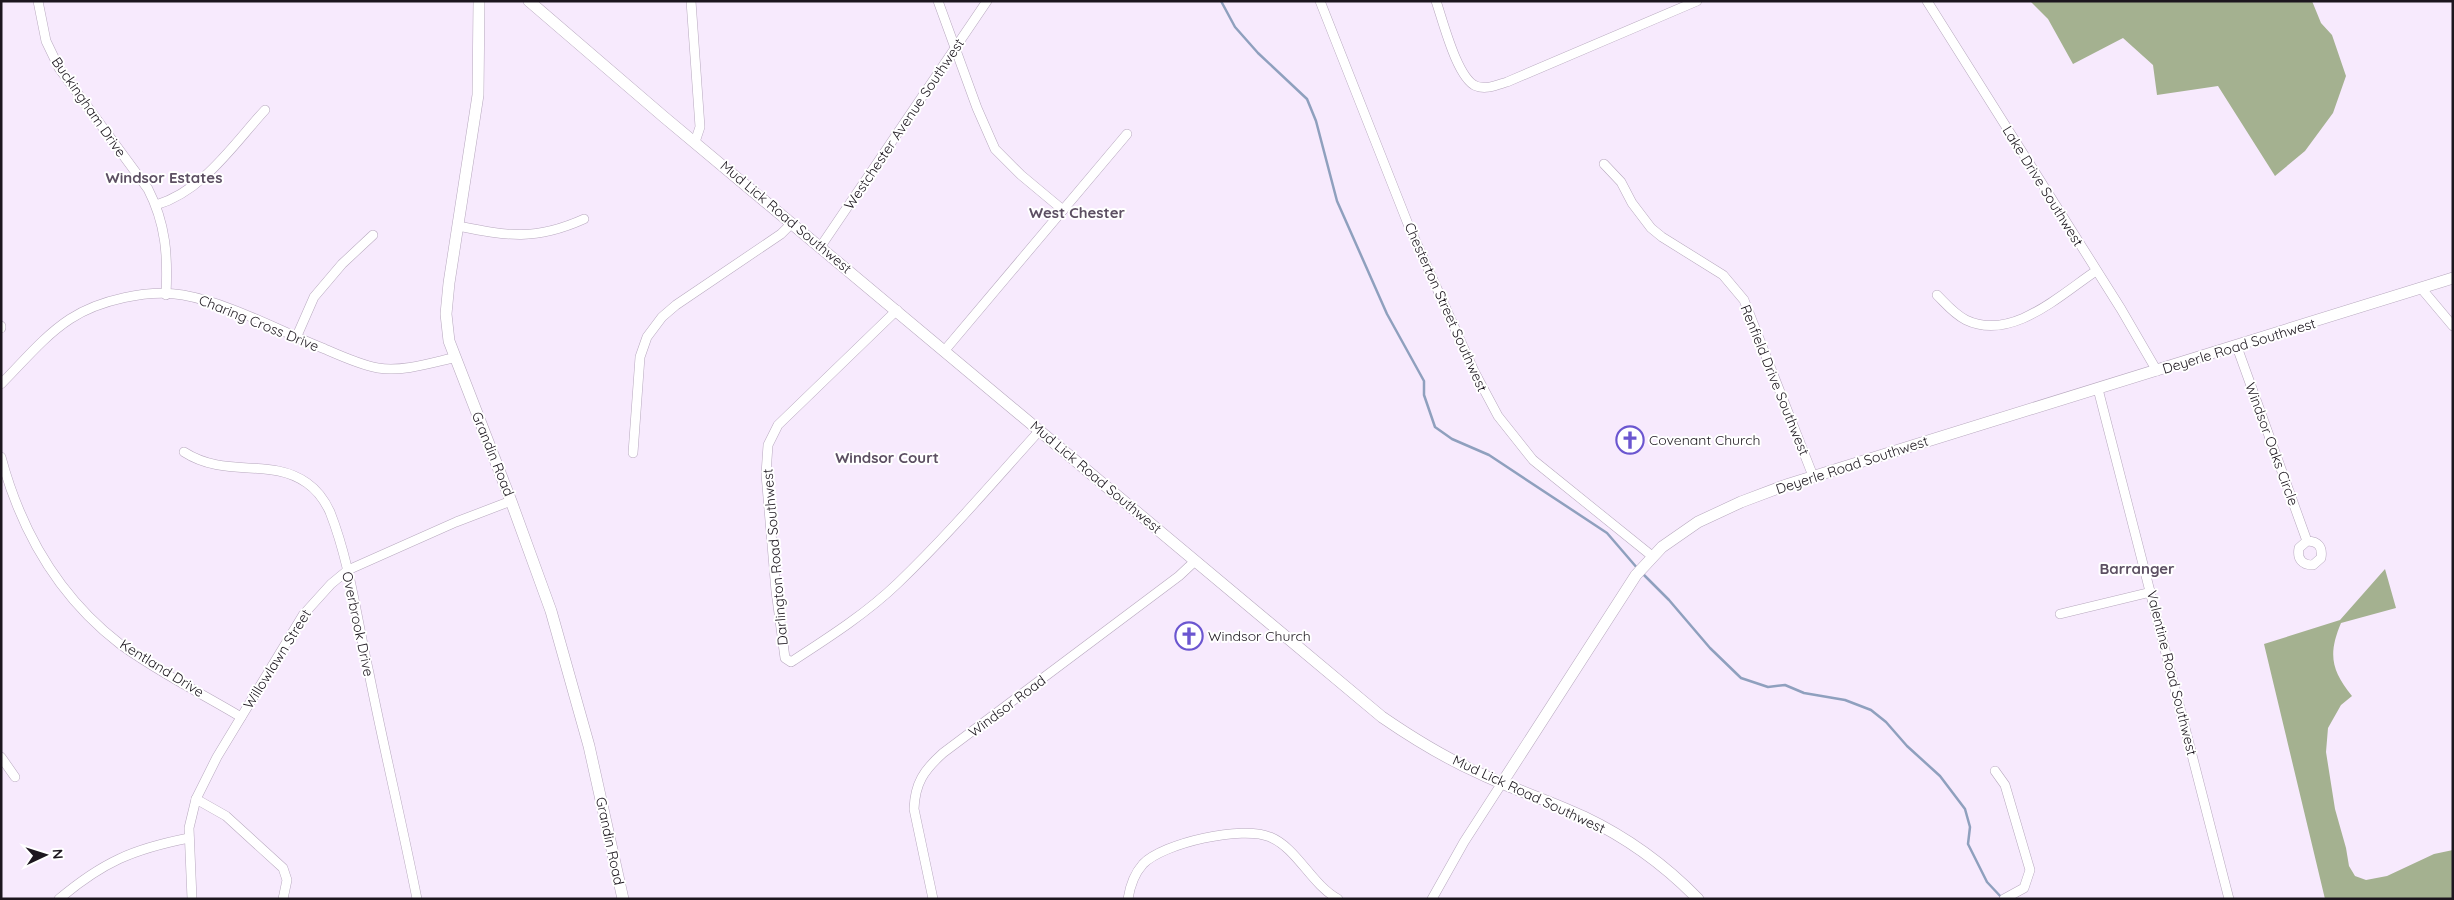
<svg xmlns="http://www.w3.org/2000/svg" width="2454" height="900" viewBox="0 0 2454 900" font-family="Quicksand,sans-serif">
  <rect width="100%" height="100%" fill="#f7eafd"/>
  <g fill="#a4b190">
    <polygon points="2030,1 2312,1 2321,23 2332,35 2346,76 2333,113 2305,151 2275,176 2218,86 2157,95 2153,65 2123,38 2073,64 2048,19"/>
    <path d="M 2385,569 L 2396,608 L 2341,623 C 2328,654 2331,670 2352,696 L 2341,705 L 2328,728 L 2326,752 L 2335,809 L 2346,848 L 2349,866 L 2355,876 L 2366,880 L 2387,876 L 2434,854 L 2453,850 L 2453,899 L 2325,899 L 2264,644 L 2340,620 Z"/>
  </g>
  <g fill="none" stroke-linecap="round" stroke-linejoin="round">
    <g stroke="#8fa0be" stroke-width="2.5">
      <polyline points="1221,1 1235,27 1258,53 1307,99 1316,121 1337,201 1387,314 1424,381 1424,395 1435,427 1452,439 1489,455 1607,533 1638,569"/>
      <polyline points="1642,573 1669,600 1710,648 1741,678 1768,687 1785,685 1804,693 1845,700 1871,710 1886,722 1907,746 1940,776 1965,809 1970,827 1968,844 1987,882 2002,898"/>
    </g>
    <g stroke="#b7a8be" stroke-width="10">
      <g id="minor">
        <path d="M 38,1 L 46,41 L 59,68 L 148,189 C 166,224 168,256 166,295"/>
        <polyline points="691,1 700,127 695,142"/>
        <polyline points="938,1 977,108 995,149 1021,175 1063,210"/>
        <polyline points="1320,1 1408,224 1474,371 1498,416 1533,460 1652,556"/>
        <path d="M 1436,1 C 1443,21 1457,78 1476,86 C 1486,90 1497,85 1507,82 L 1697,1"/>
        <polyline points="1927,1 2121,309 2157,371"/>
        <polyline points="1604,164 1621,182 1632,203 1651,228 1662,237 1723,275 1744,300 1813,476"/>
        <path d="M 156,205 C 203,191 233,145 265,110"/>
        <path d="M 458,226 C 508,236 535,241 584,219"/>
        <polyline points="821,246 987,1"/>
        <polyline points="2421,288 2453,326"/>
        <path d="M 1937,295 C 1946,304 1954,314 1966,320 C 2012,342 2061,294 2096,271"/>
        <path d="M 897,310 L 778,425 L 768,445 L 766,474 L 776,591 L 785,658 L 791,662 C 828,638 867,613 898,583 C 948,535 994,481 1040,430"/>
        <polyline points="1,326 1,328"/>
        <polyline points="296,338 314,297 342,264 373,235"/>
        <path d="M 2237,347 L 2307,541 C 2318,541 2323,547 2321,558 L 2313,565 C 2302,565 2297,559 2299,548 L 2307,541"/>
        <polyline points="945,350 1127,134"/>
        <path d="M 1,384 C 23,362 44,336 70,319 C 99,300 148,289 183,295 C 232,304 279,331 325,349 C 341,356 361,365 378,368 C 402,372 431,363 453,358"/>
        <polyline points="2098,389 2229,899"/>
        <path d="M 184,452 C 226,479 271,457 307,483 C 317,490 325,501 330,512 C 350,563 357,620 369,673 C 384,749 402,823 417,899"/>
        <polyline points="633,453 640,357 647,337 662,317 676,305 781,234 792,223"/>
        <path d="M 1,457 C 21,531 59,597 120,644 C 158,672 201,693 241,717"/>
        <polyline points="2060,614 2151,592"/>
        <polyline points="1,757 15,777"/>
        <polyline points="1995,771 2005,785 2030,870 2024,888 2004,899"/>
        <polyline points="196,799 226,816 283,868 287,880 283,899"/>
        <path d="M 59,899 C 103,862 133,849 189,838"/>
        <polyline points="192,899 189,828 196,799 217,757 303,615 331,584 348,570 456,522 511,501"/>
        <path d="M 933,899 L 914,809 C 915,783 924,770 943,753 L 1179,576 L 1195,561"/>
        <path d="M 1128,899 C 1130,886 1134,874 1143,864 C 1163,843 1243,825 1270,837 C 1297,848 1311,884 1338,899"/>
        <polyline points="1432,899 1464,842 1502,783"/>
      </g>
    </g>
    <g stroke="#b7a8be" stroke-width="12">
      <g id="tertiary">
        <polyline points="479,1 478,95 449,283 446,314 449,341 511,501 551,611 589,746 623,899"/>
        <path d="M 529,1 L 664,117 L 1382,717 C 1414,739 1447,759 1481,774 C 1515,790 1550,801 1584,817 C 1626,837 1665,865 1698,899"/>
        <polyline points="1502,783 1636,575 1662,547 1698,522 1741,502 1786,485 2453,278"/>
      </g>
    </g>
    <use href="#minor" stroke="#fff" stroke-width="9"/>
    <use href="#tertiary" stroke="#fff" stroke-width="11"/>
  </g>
  <defs>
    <g id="church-ring" transform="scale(1.4375)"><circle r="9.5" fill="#fff" stroke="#6b56d0" stroke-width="1.5"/><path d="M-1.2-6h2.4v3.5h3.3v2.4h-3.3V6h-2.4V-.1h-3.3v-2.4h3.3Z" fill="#6b56d0"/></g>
  </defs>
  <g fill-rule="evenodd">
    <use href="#church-ring" x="1630" y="440"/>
    <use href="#church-ring" x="1189" y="636"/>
  </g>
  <g text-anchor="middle" stroke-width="4" stroke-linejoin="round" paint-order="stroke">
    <g font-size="14" fill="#1c161e" stroke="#fff">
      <text transform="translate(89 107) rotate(55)" y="5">Buckingham Drive</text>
      <text transform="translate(904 124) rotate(-56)" y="5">Westchester Avenue Southwest</text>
      <text transform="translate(2043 186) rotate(58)" y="5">Lake Drive Southwest</text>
      <text transform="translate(786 217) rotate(40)" y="5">Mud Lick Road Southwest</text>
      <text transform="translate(1446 307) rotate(66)" y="5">Chesterton Street Southwest</text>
      <text transform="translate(259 323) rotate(22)" y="5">Charing Cross Drive</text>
      <text transform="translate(2239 346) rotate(-17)" y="5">Deyerle Road Southwest</text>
      <text transform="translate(1775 380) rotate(68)" y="5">Renfield Drive Southwest</text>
      <text transform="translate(2272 444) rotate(70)" y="5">Windsor Oaks Circle</text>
      <text transform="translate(493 454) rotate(68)" y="5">Grandin Road</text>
      <text transform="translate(1852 465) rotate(-18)" y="5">Deyerle Road Southwest</text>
      <text transform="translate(1096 477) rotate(40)" y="5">Mud Lick Road Southwest</text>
      <text transform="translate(775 557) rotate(-95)" y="5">Darlington Road Southwest</text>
      <text transform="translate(358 624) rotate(78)" y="5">Overbrook Drive</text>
      <text transform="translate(277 659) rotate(-58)" y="5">Willowlawn Street</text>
      <text transform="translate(162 668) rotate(32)" y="5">Kentland Drive</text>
      <text transform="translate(2172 673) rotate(76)" y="5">Valentine Road Southwest</text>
      <text transform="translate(1007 706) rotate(-37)" y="5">Windsor Road</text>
      <text transform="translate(1529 794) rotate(25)" y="5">Mud Lick Road Southwest</text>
      <text transform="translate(610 841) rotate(78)" y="5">Grandin Road</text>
    </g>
    <g font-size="14" fill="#1c161e" stroke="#fff" text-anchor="start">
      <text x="1649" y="445">Covenant Church</text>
      <text x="1208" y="641">Windsor Church</text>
    </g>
    <g font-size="15" font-weight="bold" fill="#5c4f62" stroke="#fff">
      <text x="164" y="183">Windsor Estates</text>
      <text x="1077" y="218">West Chester</text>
      <text x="887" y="463">Windsor Court</text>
      <text x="2137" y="574">Barranger</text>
    </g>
  </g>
  <rect width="2454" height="900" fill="none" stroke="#1c161e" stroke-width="5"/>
  <g transform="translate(45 855) rotate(86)" stroke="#ffffff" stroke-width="4" paint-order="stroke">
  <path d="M0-4L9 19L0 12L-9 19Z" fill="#1c161e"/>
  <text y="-8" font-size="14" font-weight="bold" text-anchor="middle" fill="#1c161e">N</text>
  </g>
</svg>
